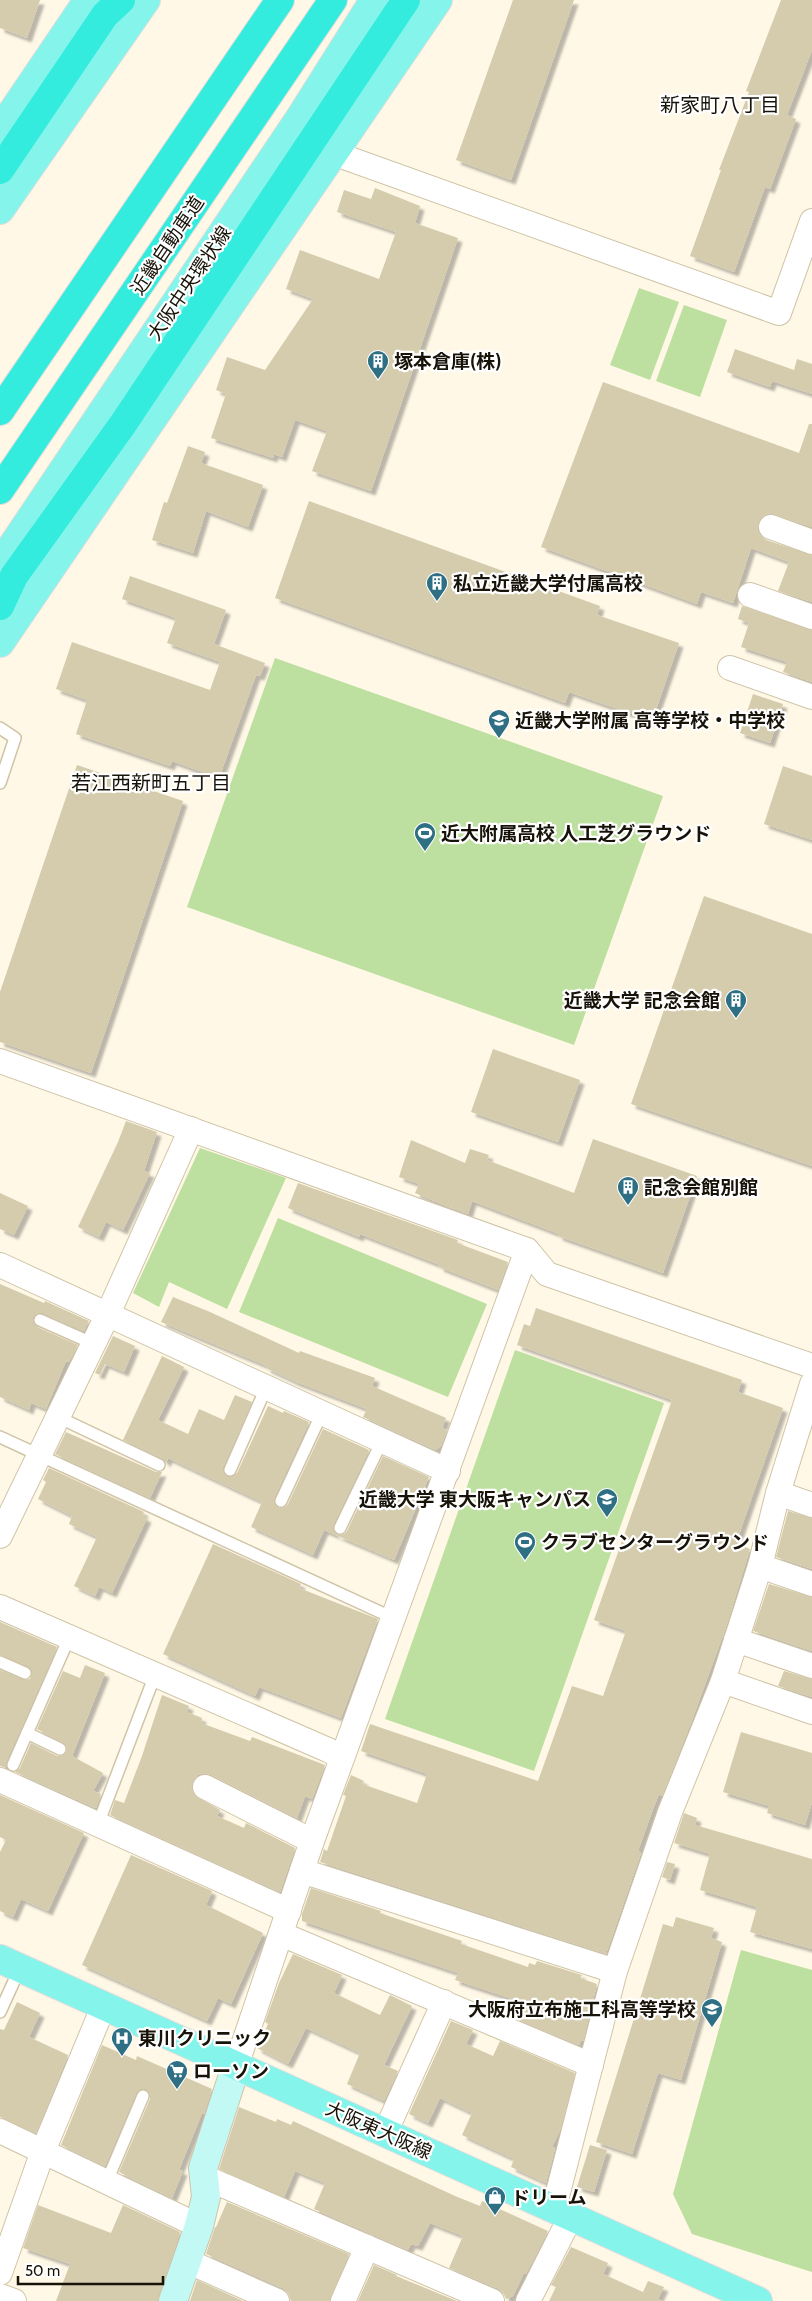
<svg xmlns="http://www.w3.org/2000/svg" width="812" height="2301" viewBox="0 0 812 2301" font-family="Cabin,'Noto Sans JP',sans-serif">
  <defs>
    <filter id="shadow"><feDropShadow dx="4.5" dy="4.5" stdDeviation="1" flood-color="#0004"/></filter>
  </defs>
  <rect width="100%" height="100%" fill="#fff8e6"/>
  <g fill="#bddf9f">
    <polygon points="639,288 679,302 650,380 610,365"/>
    <polygon points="684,305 727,320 700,397 656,381"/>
    <polygon points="275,658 663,796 574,1045 187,907"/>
    <polygon points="200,1148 286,1178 227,1309 169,1282 159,1307 133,1293"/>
    <polygon points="278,1218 487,1304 448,1397 239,1312"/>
    <polygon points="515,1350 664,1403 534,1771 385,1719"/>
    <polygon points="741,1950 812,1970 812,2272 692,2234 673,2194"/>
  </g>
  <g fill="#d5cbad" filter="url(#shadow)">
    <polygon points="0,0 40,0 27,38 0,28"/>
    <polygon points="513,0 574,0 511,180 456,160"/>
    <polygon points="781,0 812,0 812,50 787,115 796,119 770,189 765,187 734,272 690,256 721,170 719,170 749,92 746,91"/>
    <polygon points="375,188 420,206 415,223 458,238 371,491 312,471 327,431 295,420 282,457 274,454 273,458 211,438 226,394 216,390 227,357 265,370 313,299 286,289 300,250 379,279 396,232 337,212 344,190 371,199"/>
    <polygon points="735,349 794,370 797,359 812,364 812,394 772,381 770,387 727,372"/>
    <polygon points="603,382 799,453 809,424 812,424 812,527 769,513 762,517 757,529 760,535 766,540 812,555 812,602 778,591 789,562 751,548 733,603 701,592 697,604 541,547"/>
    <polygon points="188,446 205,452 201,463 263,485 248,527 206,511 193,553 152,540 164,502 167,503"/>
    <polygon points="309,501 600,606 597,615 679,643 652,721 569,692 565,703 275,598"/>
    <polygon points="130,576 226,610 214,644 265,663 260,676 256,675 219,778 172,761 170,766 76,734 87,700 56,689 72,642 210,690 220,662 167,643 176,618 122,599"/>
    <polygon points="742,606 812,630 812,682 783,672 787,662 741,647 749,623 738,619"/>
    <polygon points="753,694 783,704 770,743 740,733"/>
    <polygon points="77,765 183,801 91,1073 0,1042 0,992"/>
    <polygon points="783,766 812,776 812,840 764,824"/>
    <polygon points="704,896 812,934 812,1166 631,1104"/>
    <polygon points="493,1049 580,1080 558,1142 471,1112"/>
    <polygon points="126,1121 157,1132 144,1171 150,1173 123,1230 106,1222 99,1237 78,1227 118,1142"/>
    <polygon points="593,1139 697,1176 663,1273 558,1236 559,1234 472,1201 468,1214 449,1207 415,1193 419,1184 399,1177 411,1140 465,1163 470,1149 489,1155 487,1160 574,1193"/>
    <polygon points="298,1183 458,1240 457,1243 508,1262 498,1290 439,1267 440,1265 360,1234 359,1237 288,1208"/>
    <polygon points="0,1193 28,1206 14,1235 0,1229"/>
    <polygon points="0,1284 44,1303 45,1301 89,1321 84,1331 43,1313 39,1313 33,1317 33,1321 37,1327 78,1345 69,1362 66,1361 46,1409 31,1403 29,1410 0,1397"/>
    <polygon points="173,1297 210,1312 299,1353 300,1351 375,1378 372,1386 446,1418 442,1428 447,1430 441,1446 436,1450 363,1417 367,1409 296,1382 266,1368 267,1366 161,1322"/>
    <polygon points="536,1308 742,1380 738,1392 783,1408 736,1543 750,1549 726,1627 692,1720 662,1796 659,1794 653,1809 638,1851 641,1853 606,1954 320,1862 324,1849 327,1851 346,1796 343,1795 351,1775 364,1781 362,1784 417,1803 427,1774 361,1751 370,1724 538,1781 572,1686 603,1696 626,1631 594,1620 672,1400 517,1345 524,1324 530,1326"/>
    <polygon points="113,1336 135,1346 124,1372 105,1364 100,1375 95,1373"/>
    <polygon points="162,1356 184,1367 158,1420 188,1434 199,1409 224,1420 235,1395 252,1402 223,1467 223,1471 227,1477 231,1477 237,1473 268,1406 283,1413 284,1411 309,1422 274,1498 275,1505 278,1508 285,1507 288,1504 323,1429 369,1450 333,1525 334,1532 337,1535 344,1534 347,1531 383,1456 429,1477 394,1560 324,1530 313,1555 251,1527 262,1502 168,1458 166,1463 162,1458 123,1440"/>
    <polygon points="66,1432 156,1472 162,1472 150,1498 55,1454"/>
    <polygon points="49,1468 144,1512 142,1516 147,1518 112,1593 99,1587 95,1596 74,1586 97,1537 69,1524 72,1516 38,1499 46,1482 43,1480"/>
    <polygon points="788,1511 812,1518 812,1569 776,1557"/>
    <polygon points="213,1544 301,1584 299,1588 378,1619 341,1718 259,1687 255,1696 163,1654"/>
    <polygon points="769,1584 812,1597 812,1651 753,1631"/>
    <polygon points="0,1622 57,1647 6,1762 6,1768 0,1766 0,1670 25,1680 30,1679 32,1673 28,1666 0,1655"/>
    <polygon points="85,1665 105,1673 72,1756 103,1773 93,1791 101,1794 96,1808 15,1772 20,1768 31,1743 57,1756 61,1756 66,1753 67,1748 64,1743 37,1729 63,1671 80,1678"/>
    <polygon points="784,1671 812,1679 812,1697 778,1686"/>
    <polygon points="162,1695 189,1706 187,1712 202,1718 201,1723 250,1741 252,1737 325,1765 312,1799 305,1796 297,1818 211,1775 205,1773 198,1775 193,1781 191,1788 194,1795 220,1810 217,1816 244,1828 246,1823 295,1848 280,1892 110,1815 115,1800 124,1803 142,1756"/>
    <polygon points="741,1732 812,1753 812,1802 805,1825 767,1813 769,1806 723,1792"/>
    <polygon points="0,1795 84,1833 48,1911 21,1899 13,1917 0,1911 0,1852 6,1840 0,1837"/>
    <polygon points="684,1813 697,1818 695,1825 812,1859 812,1949 750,1932 757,1907 700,1890 710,1854 674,1843"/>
    <polygon points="131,1855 212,1891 206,1905 263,1933 231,2004 218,1998 207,2021 82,1965"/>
    <polygon points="667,1862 675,1864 670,1880 662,1877"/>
    <polygon points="311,1888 381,1911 380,1913 462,1941 461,1944 528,1967 529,1963 535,1965 537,1961 582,1975 580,1978 597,1984 583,2041 581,2040 579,2045 514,2018 521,2002 455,1980 458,1973 302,1921 302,1914"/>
    <polygon points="676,1917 714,1928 711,1938 722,1942 681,2080 658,2073 632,2154 596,2142 663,1924 673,1927"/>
    <polygon points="293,1954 342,1975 334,1993 380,2015 390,1995 412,2006 384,2065 398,2071 384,2101 347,2084 360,2053 306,2028 288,2064 257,2048 268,2024 265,2022 279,1983"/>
    <polygon points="17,2002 40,2013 29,2037 68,2055 36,2133 0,2117 0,2029 4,2030"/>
    <polygon points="451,2021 473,2030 466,2044 493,2056 500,2041 575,2073 561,2128 552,2147 555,2148 546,2183 511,2167 514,2159 462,2135 472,2113 440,2098 428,2123 409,2114"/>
    <polygon points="102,2045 136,2060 137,2056 212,2089 204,2114 202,2113 179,2170 183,2171 172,2198 119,2172 150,2099 150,2095 146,2089 142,2089 136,2093 105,2166 61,2145"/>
    <polygon points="239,2107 276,2122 277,2119 291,2125 293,2121 455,2196 480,2206 482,2201 548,2231 526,2274 524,2273 513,2296 506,2299 503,2292 497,2288 449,2268 463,2236 430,2223 418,2246 411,2244 408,2250 314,2209 325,2183 295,2171 284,2197 219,2169"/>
    <polygon points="590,2145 607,2150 594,2192 577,2187"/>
    <polygon points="227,2202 349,2254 329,2301 291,2301 288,2293 283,2288 206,2254 215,2227 216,2227"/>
    <polygon points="38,2205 111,2233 123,2205 180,2232 158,2301 56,2301 70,2264 23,2248"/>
    <polygon points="571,2247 608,2263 603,2274 643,2292 648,2281 664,2287 658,2299 662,2301 549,2301 556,2287 551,2285"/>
    <polygon points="374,2265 397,2275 396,2276 457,2301 358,2301"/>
    <polygon points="197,2280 243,2301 190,2301"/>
  </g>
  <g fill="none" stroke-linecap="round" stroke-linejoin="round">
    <g stroke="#cfc4a7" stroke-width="14">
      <g id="lane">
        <polyline points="0,728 15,738 0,783"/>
        <polyline points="40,1320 94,1344"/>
        <polyline points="58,1417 159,1465"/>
        <polyline points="0,1437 393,1618"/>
        <polyline points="230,1470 266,1388"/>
        <polyline points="281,1501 322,1413"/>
        <polyline points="340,1528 382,1441"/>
        <polyline points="0,1662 25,1673"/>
        <polyline points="27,1733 60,1749"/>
        <polyline points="13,1765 69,1638"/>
        <polyline points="98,1824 155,1675"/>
        <polyline points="0,2012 20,1968"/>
        <polyline points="107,2181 143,2096"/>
      </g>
    </g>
    <g stroke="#cfc4a7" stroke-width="26">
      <g id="street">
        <polyline points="333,153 779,313 812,221"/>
        <polyline points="771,527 812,542"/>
        <polyline points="750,595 812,617"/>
        <polyline points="730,668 812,697"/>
        <polyline points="0,1061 527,1250 547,1274 812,1366"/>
        <polyline points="0,1265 448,1471"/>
        <polyline points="778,1493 812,1505"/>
        <polyline points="0,1536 107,1316 191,1129"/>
        <polyline points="760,1566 812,1584"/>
        <polyline points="0,1607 328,1750 342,1758"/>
        <polyline points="736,1640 812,1666"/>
        <polyline points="723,1681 812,1712"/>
        <polyline points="0,1780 289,1911"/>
        <polyline points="205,1787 312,1841"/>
        <polyline points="302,1871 615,1971"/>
        <polyline points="281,1934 591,2065"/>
        <polyline points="236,2066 312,1841 527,1250"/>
        <polyline points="0,2131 199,2226"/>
        <polyline points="385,2133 444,2002"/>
        <polyline points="204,2177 492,2301"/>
        <polyline points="554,2208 615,1971 670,1812 723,1681 760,1566 778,1493 812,1384"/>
        <polyline points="187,2261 277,2301"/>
        <polyline points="0,2273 43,2151 104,2005"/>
        <polyline points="0,2296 14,2301"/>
        <polyline points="343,2301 367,2247"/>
        <polyline points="528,2301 571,2216"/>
      </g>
    </g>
    <g stroke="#cfc4a7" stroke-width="30">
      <polyline id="secondary" points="173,2301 199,2226 206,2197 203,2168 236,2066"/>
    </g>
    <g stroke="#dfdedd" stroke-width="30">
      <g id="primary">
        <polyline points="0,130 88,0"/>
        <polyline points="0,210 146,0"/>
        <polyline points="0,564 301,116 374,0"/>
        <polyline points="0,643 438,0"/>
        <polyline points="0,1959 758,2301"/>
      </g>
    </g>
    <g stroke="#dfdedd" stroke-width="30">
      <g id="highway">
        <polyline points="0,170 105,15 121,0"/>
        <polyline points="0,411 280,0"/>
        <polyline points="0,490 333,0"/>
        <polyline points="0,606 14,576 123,424 406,0"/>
      </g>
    </g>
    <use href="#lane" stroke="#fff" stroke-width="11"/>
    <use href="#street" stroke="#fff" stroke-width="24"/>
    <use href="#secondary" stroke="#c2f9f5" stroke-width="28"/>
    <use href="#primary" stroke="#85f4eb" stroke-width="28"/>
    <use href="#highway" stroke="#33ecde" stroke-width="28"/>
  </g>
  <defs>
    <g id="building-pin" transform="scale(1.125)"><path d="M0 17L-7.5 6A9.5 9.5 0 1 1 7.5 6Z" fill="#2e6f83" stroke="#fff"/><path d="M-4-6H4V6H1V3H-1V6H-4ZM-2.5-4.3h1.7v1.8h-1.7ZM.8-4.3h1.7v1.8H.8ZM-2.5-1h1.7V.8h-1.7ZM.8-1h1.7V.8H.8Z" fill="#fff"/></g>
    <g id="school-pin" transform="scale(1.125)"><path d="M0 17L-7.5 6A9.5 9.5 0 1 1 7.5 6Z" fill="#2e6f83" stroke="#fff"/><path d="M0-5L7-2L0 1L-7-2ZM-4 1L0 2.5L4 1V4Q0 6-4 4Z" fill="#fff"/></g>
    <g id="stadium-pin" transform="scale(1.125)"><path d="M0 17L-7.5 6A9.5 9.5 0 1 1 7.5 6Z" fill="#2e6f83" stroke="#fff"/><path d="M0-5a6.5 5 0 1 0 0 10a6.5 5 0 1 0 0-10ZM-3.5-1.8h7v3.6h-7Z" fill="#fff"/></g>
    <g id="university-pin" transform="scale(1.125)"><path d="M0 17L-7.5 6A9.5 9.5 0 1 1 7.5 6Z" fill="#2e6f83" stroke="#fff"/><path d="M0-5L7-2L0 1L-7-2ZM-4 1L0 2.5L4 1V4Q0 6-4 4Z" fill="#fff"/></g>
    <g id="hospital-pin" transform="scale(1.125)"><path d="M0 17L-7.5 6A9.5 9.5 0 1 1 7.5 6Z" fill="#2e6f83" stroke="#fff"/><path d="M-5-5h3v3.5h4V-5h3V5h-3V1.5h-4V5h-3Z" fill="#fff"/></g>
    <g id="supermarket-pin" transform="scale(1.125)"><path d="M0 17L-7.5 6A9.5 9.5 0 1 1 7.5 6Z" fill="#2e6f83" stroke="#fff"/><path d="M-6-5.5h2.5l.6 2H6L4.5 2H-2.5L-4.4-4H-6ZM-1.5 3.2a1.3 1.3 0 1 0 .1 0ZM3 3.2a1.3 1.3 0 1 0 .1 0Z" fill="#fff"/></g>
    <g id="shop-pin" transform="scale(1.125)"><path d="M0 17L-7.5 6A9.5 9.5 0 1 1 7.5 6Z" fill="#2e6f83" stroke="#fff"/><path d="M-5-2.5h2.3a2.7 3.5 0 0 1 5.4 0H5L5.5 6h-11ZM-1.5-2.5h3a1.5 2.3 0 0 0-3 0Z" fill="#fff"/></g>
  </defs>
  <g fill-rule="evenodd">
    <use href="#building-pin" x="378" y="361"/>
    <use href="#building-pin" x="437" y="583"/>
    <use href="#school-pin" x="499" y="720"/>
    <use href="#stadium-pin" x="425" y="833"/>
    <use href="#building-pin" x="736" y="1000"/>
    <use href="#building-pin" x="628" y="1187"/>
    <use href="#university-pin" x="607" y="1499"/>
    <use href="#stadium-pin" x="525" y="1542"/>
    <use href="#school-pin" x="712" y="2009"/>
    <use href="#hospital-pin" x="122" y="2038"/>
    <use href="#supermarket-pin" x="177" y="2071"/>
    <use href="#shop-pin" x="495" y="2197"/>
  </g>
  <g text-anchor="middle" stroke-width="4.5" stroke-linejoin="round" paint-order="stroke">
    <g font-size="19" fill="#171309" stroke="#fff">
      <text transform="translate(167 245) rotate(-56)" y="7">近畿自動車道</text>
      <text transform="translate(189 283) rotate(-56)" y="7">大阪中央環状線</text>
      <text transform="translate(379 2130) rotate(24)" y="7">大阪東大阪線</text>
    </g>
    <g font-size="19" font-weight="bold" fill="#171309" stroke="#fff" text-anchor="start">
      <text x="394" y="368">塚本倉庫(株)</text>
      <text x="453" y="590">私立近畿大学付属高校</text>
      <text x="515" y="727">近畿大学附属 高等学校・中学校</text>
      <text x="441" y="840">近大附属高校 人工芝グラウンド</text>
      <text x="720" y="1007" text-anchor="end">近畿大学 記念会館</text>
      <text x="644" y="1194">記念会館別館</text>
      <text x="591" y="1506" text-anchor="end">近畿大学 東大阪キャンパス</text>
      <text x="541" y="1549">クラブセンターグラウンド</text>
      <text x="696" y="2016" text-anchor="end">大阪府立布施工科高等学校</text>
      <text x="138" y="2045">東川クリニック</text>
      <text x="193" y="2078">ローソン</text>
      <text x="511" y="2204">ドリーム</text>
    </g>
    <g font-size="20" fill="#171309" stroke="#fff">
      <text x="720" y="112">新家町八丁目</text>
      <text x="151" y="790">若江西新町五丁目</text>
    </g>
  </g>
  <path d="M18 2276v8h145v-8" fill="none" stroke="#171309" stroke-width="2.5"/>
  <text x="25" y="2276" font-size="15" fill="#171309" stroke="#ffffff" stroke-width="4" paint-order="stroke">50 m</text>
</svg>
